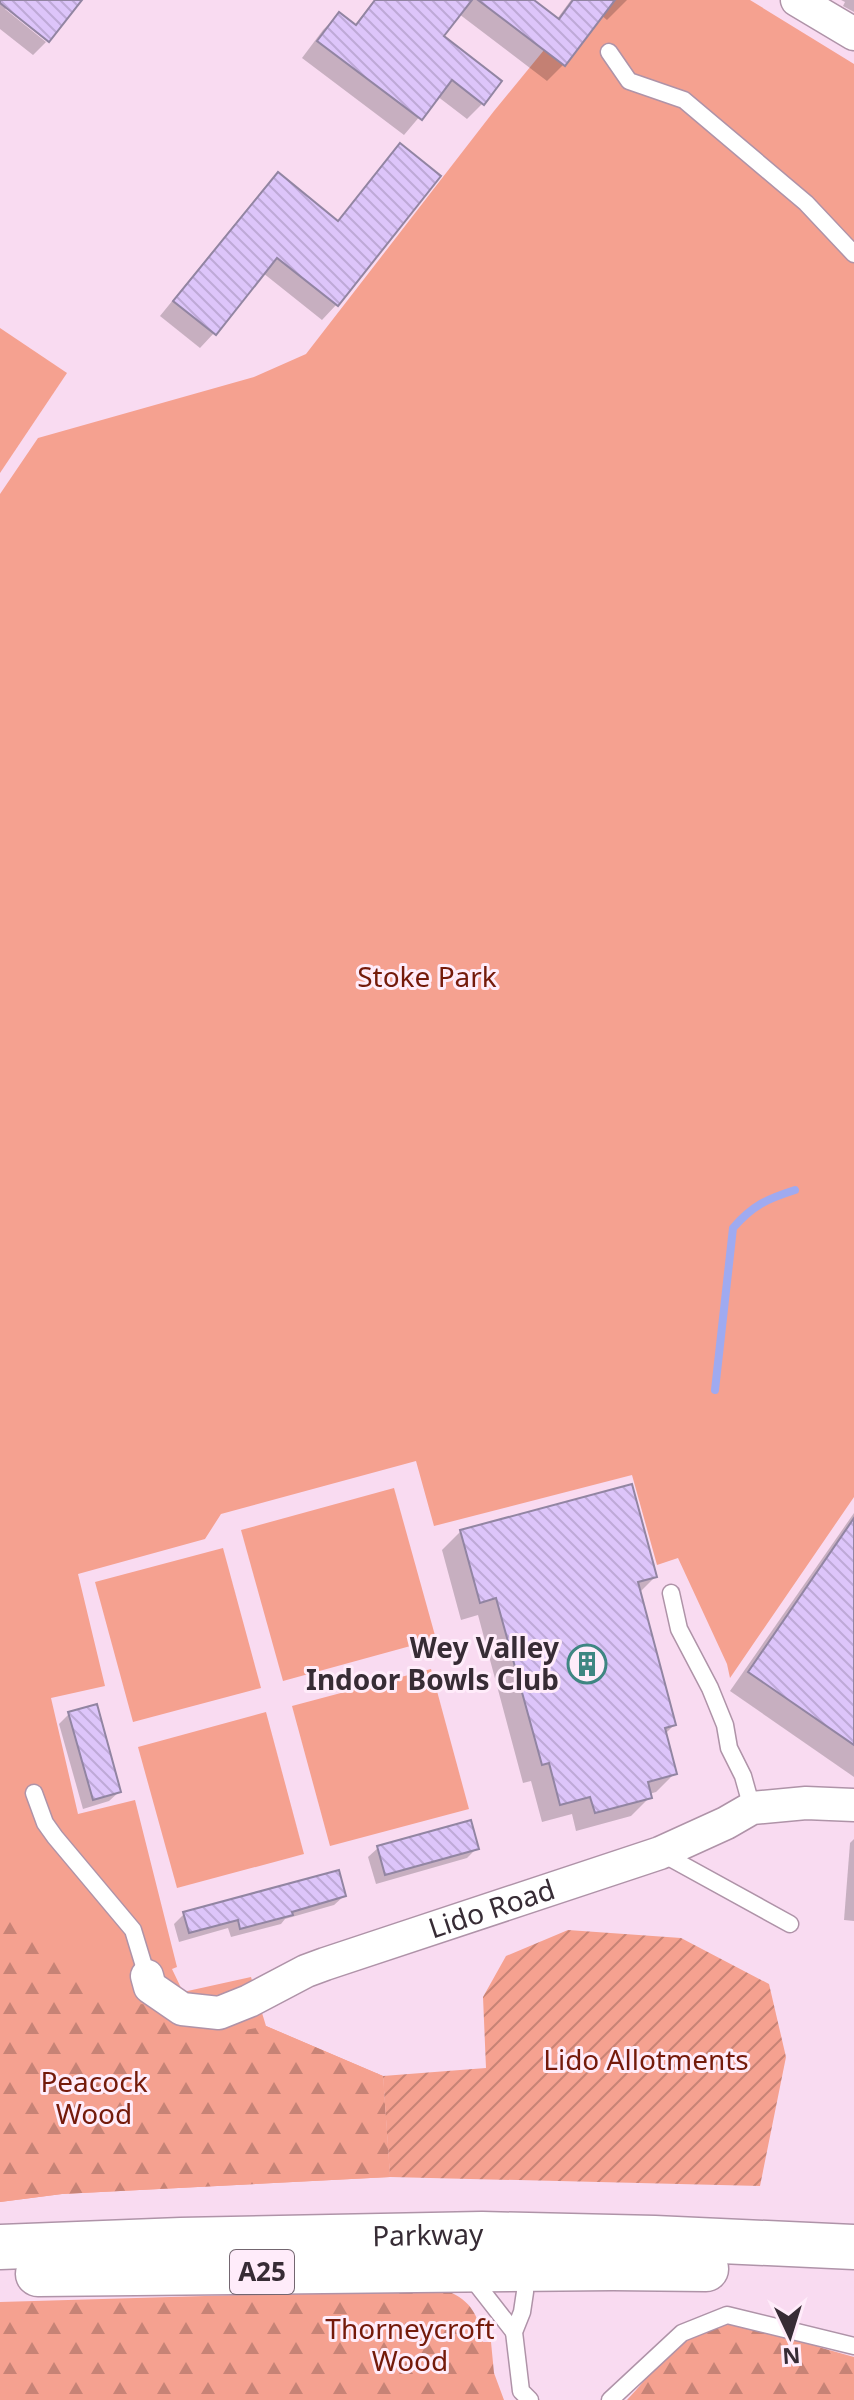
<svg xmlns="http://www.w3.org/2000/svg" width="854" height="2400" viewBox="0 0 854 2400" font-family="'Noto Sans',sans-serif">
  <defs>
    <pattern id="forest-firs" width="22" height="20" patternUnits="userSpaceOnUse" patternTransform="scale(2)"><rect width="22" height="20" fill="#f5a190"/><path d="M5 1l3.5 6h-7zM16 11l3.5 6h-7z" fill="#c78376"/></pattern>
    <pattern id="garden-furrows" width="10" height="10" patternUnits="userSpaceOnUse" patternTransform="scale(2)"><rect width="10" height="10" fill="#f5a190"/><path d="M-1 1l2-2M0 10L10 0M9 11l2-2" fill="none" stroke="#c78376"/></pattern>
    <pattern id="building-back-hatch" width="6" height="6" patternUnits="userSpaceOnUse" patternTransform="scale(2)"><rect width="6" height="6" fill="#ddc5fa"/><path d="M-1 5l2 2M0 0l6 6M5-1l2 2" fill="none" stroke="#bea9d7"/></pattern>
  </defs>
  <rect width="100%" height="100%" fill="#f9dbf1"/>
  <g fill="#f5a190">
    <polygon points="585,0 750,0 854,64 854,1497 730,1678 727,1664 678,1558 657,1565 632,1475 434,1526 416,1461 221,1514 205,1539 78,1574 105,1686 51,1698 78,1814 135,1800 177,1967 172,1969 183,1992 251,1977 266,2026 383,2076 390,2177 62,2194 0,2202 0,494 38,438 254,377 306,354 494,111"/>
    <polygon points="0,328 67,373 0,473"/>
    <polygon points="394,1488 436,1639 283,1681 241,1530"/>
    <polygon points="223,1548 261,1688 133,1722 95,1582"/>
    <polygon points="431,1669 469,1809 330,1846 292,1706"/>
    <polygon points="266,1712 304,1854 177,1888 138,1747"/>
  </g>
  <g fill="url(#forest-firs)">
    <polygon points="0,1891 34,1932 105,2005 148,2004 187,2041 266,2026 383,2076 390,2177 62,2194 0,2202"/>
    <path d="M 441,2289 C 469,2297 479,2314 483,2342 L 491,2342 L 494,2373 L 504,2400 L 0,2400 L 0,2302 Z"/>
    <path d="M 738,2323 L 764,2325 L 822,2348 L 854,2357 L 854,2400 L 627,2400 C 649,2377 671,2344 701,2331 C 713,2326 726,2325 738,2323 Z"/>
  </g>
  <polygon fill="url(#garden-furrows)" points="568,1930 681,1938 769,1984 786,2057 760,2186 390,2177 383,2076 486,2068 483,1997 506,1956"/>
  <g fill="#0003">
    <polygon points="0,0 62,0 8,6 5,9 46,42 33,55 0,29"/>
    <polygon points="374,0 531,0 557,19 571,0 627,0 607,20 601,15 563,65 547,81 459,14 441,37 483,103 467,119 437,96 404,135 302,58 323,30 339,14 354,26"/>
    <polygon points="841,0 854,0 854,12 843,6 845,2"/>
    <polygon points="400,146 438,176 336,305 322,320 263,273 214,333 200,348 160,316 263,189 278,174 337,222 385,161"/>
    <polygon points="854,1513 854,1777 730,1691"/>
    <polygon points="461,1531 655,1577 639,1593 674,1725 665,1734 675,1773 656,1792 649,1794 650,1797 631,1816 576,1831 572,1814 542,1822 531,1781 523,1783 478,1615 461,1620 442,1550"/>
    <polygon points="69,1714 119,1792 109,1801 83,1809 59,1724"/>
    <polygon points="854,1839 854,1921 844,1920 850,1843"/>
    <polygon points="378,1848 477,1848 467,1858 376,1884 368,1857"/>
    <polygon points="344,1896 334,1905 285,1919 281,1924 231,1937 228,1928 179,1942 174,1924 184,1914"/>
  </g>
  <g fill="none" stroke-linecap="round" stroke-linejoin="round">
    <path stroke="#9faaf0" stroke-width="8" d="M 715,1390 L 733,1228 C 753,1205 767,1199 795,1190"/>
  </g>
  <g fill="url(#building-back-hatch)" stroke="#9285a2" stroke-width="2">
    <polygon points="0,0 82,0 49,42 0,3"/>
    <polygon points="375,0 472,0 444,36 502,81 484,105 452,80 422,120 317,41 339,12 356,25"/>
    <polygon points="478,0 534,0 559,19 573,0 615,0 565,66"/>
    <polygon points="400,143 441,176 338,306 277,258 216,335 173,301 278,172 338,221"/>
    <polygon points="632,1484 657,1577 638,1582 676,1725 665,1728 677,1774 648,1782 652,1798 595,1813 590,1797 560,1805 549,1763 542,1765 496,1598 480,1603 460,1530"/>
    <polygon points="854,1518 854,1745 748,1672"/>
    <polygon points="97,1704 121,1792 93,1800 68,1712"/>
    <polygon points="471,1820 479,1849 385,1875 377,1846"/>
    <polygon points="339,1870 346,1896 292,1912 293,1915 240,1929 238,1920 189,1933 183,1912"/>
  </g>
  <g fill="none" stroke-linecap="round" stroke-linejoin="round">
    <g stroke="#af93a8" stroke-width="19">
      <g id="service">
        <polyline points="609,52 629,81 684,100 806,203 854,254"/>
        <polyline points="671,1593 679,1629 710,1688 725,1725 729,1748 743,1776 752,1808"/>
        <polyline points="34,1793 45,1823 55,1837 133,1930 147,1976"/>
        <polyline points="661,1853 790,1924"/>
        <polyline points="524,2272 525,2292 522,2312 514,2332 521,2391 530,2400"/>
        <polyline points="471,2277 514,2332"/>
        <polyline points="610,2400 682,2333 727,2315 854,2346"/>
      </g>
    </g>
    <g stroke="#af93a8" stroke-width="35">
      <g id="minor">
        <polyline points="797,0 854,34"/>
        <path id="s1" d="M 147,1976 L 150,1987 L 182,2009 L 219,2013 L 249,2001 L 306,1971 L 325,1964 L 660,1853 L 726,1823 L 752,1808 L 806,1803 L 854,1805"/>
      </g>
    </g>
    <g stroke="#af93a8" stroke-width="47">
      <g id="primary">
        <path id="s2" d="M 0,2247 L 181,2240 L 482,2234 L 655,2238 L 854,2247"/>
        <polyline points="38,2274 613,2268 706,2269"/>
      </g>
    </g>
    <use href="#service" stroke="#fff" stroke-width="16"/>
    <use href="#minor" stroke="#fff" stroke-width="32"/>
    <use href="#primary" stroke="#fff" stroke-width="44"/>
  </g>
  <defs>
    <g id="building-ring" transform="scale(2)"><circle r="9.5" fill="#ffecfa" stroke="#3e8682" stroke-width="1.5"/><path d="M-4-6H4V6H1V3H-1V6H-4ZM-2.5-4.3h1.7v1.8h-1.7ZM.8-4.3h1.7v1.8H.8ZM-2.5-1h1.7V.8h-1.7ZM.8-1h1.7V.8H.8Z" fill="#3e8682"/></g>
  </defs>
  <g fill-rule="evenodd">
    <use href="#building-ring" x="587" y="1664"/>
  </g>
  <g text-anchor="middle" stroke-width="6" stroke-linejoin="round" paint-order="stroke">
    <rect fill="#ffecfa" stroke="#736670" stroke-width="2" x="230" y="2250" width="64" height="44" rx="6"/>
    <g font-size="26" font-weight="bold" fill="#372c35">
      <text x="262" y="2281">A25</text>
    </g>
    <g font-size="28" fill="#741a0a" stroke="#ffecfa">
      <text x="427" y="987">Stoke Park</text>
      <text x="646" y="2070">Lido Allotments</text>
      <text x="94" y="2092">Peacock<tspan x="94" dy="32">Wood</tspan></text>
      <text x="410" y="2339">Thorneycroft<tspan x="410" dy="32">Wood</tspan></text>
    </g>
    <g font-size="28" font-weight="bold" fill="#372c35" stroke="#ffecfa" text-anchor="end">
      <text x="559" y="1658">Wey Valley<tspan x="559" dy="32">Indoor Bowls Club</tspan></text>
    </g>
    <g font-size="28" fill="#372c35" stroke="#ffecfa">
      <text dy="10" stroke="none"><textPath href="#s1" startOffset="380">Lido Road</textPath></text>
      <text dy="10" stroke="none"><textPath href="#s2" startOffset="428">Parkway</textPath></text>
    </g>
  </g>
  <g transform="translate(790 2336) rotate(176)" stroke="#ffecfa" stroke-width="6" paint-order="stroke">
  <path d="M0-6L14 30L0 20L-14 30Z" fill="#372c35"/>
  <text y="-12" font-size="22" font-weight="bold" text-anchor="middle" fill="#372c35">N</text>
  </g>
</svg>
